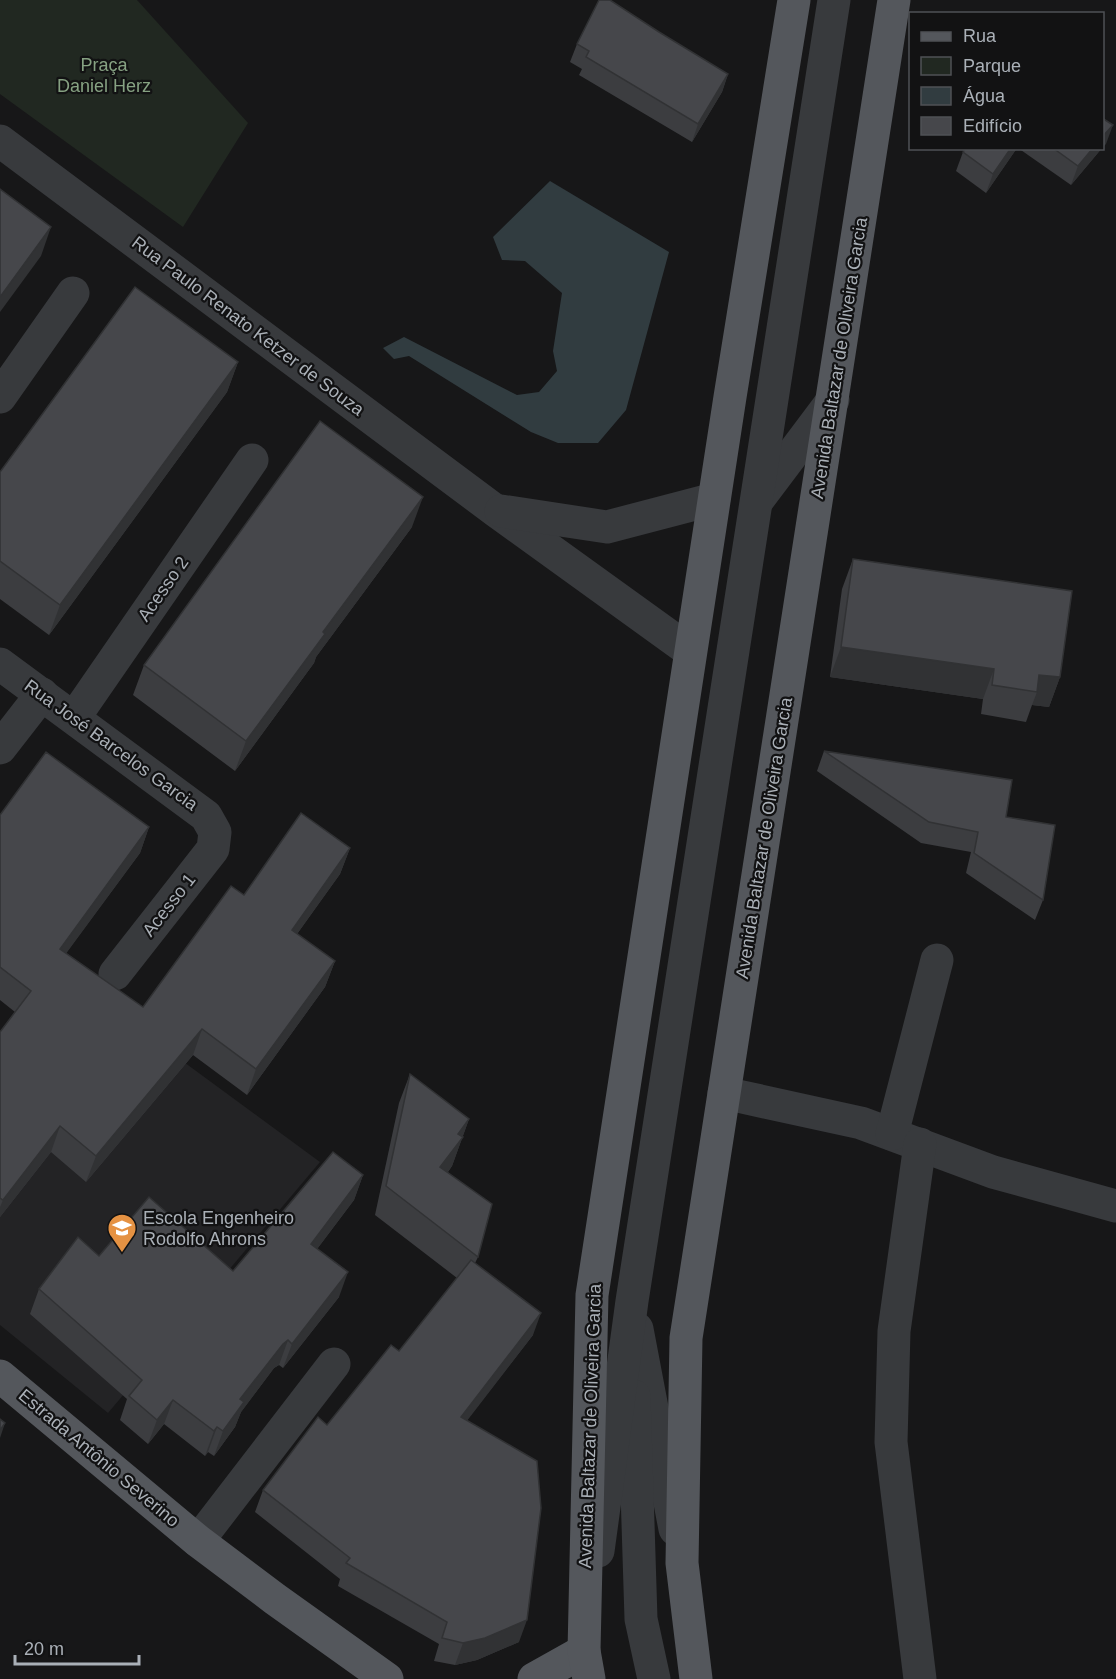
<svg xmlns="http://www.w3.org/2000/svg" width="1116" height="1679" viewBox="0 0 1116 1679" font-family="Arial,sans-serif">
  <rect width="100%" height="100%" fill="#171718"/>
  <polygon fill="#232325" points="143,1032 320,1162 108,1413 0,1325 0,1181"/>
  <polygon fill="#212821" points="0,0 137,0 248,123 183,227 0,94"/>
  <polygon fill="#313c40" points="550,181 669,252 626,410 598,443 558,443 531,432 409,356 394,359 383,348 404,337 517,395 539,392 557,371 553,351 562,293 525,261 502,260 493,237"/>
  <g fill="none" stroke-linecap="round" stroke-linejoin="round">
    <g stroke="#383a3d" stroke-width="33">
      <polyline points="0,141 496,511 690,651"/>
      <polyline points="0,397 73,293"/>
      <polyline points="757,501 833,400"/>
      <polyline points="501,511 607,527 714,499"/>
      <polyline points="0,664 206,816 215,832 213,849 115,974"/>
      <polyline points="74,718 252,460"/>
      <polyline points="0,748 42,694"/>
      <polyline points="724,1093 861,1123 993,1172 1116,1206"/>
      <polyline points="892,1134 937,960"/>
      <polyline points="920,1144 894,1331 891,1442 920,1679"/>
      <polyline points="637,1329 675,1529"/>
      <polyline points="634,1396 641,1619 654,1679"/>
      <polyline points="198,1541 334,1364"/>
      <polyline points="598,1551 632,1301 834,0"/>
    </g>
    <g stroke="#54575c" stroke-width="33">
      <polyline points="0,1376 198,1541 275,1599 387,1679"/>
      <polyline points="534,1679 584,1651"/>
      <polyline points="589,1679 584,1651 592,1295 730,397 794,0"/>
      <polyline points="696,1679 682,1563 686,1338 894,0"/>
    </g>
  </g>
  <g fill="#3c3d40">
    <polygon points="659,32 728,74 722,92 692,142 579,75 582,69 570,62 577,44"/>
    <polygon points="1017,148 986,193 956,171 963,152"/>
    <polygon points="1018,148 1102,148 1071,185"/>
    <polygon points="238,362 227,392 49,635 0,599 0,472"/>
    <polygon points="412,527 316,657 314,663 235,771 133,695 144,665"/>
    <polygon points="853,559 1060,677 1049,707 1032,705 1026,722 981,714 983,699 830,677 842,589"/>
    <polygon points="824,751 1006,817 1043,900 1035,920 966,873 971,852 921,843 817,771"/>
    <polygon points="0,815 149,827 140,853 66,953 143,1007 244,895 350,848 340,874 297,934 335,961 325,987 247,1095 193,1055 86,1182 51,1152 0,1217 0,1032 15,1012 0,1000"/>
    <polygon points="410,1074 469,1119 452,1166 448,1172 478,1257 475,1263 533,1335 467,1420 519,1642 477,1660 455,1665 434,1661 439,1644 338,1586 340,1579 255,1512 263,1490 399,1351 457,1278 375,1215 399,1103"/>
    <polygon points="363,1175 354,1200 317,1249 339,1297 283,1368 279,1365 274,1368 241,1412 235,1427 214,1456 208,1452 205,1456 164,1424 148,1444 120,1420 127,1399 30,1314 39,1289 99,1256 233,1271"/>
  </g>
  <g fill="#313234">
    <polygon points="728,74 722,92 692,142 698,124"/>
    <polygon points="1113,125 1106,144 1102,148 1102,137"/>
    <polygon points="1011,148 1017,148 986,193 993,174"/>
    <polygon points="1093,148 1102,148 1071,185 1078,166"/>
    <polygon points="51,227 41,256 0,312 0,297"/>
    <polygon points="238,362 227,392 49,635 60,605"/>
    <polygon points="423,497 412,527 316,657 314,663 235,771 246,741 323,632"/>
    <polygon points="841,647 994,669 983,699 830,677"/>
    <polygon points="1039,675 1060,677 1049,707 1032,705 1037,692"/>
    <polygon points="149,827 140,853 51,974 60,949"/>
    <polygon points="350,848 340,874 282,955 292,930"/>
    <polygon points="335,961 325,987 247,1095 256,1069"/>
    <polygon points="202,1029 193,1055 86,1182 96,1156"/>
    <polygon points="469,1119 452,1166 430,1195 440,1167 458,1134"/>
    <polygon points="60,1126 51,1152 0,1217 0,1207 3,1200"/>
    <polygon points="363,1175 354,1200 302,1269 311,1244"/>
    <polygon points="348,1272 339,1297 283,1368 292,1344"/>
    <polygon points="541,1313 533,1335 453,1439 461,1417"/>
    <polygon points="288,1340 279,1365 274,1368 241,1412 235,1427 214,1456 223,1431 240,1399 283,1344"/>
    <polygon points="173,1400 164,1424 148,1444 157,1420"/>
    <polygon points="5,1423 0,1438 0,1430"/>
    <polygon points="217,1427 208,1452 205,1456 214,1431"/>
    <polygon points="527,1620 519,1642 477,1660 455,1665 463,1643"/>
  </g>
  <g fill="#46474b" stroke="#313234" stroke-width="1.5">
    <polygon points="599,0 610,0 659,32 728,74 698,124 586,57 589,51 577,44"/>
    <polygon points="1102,118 1113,125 1102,137"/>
    <polygon points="966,148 1011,148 993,174 963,152"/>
    <polygon points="1053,148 1093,148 1078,166"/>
    <polygon points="0,189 51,227 0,297"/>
    <polygon points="135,287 238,362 60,605 0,561 0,472"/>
    <polygon points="320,421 423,497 323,632 325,634 246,741 144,665"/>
    <polygon points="853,559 1072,591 1060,677 1039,675 1037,692 992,685 994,669 841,647"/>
    <polygon points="824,751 1012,780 1006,817 1055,825 1043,900 974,853 978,832 929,822"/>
    <polygon points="46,752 149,827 60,949 143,1007 231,886 244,895 301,813 350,848 292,930 335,961 256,1069 202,1029 96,1156 60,1126 3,1200 0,1198 0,1032 31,991 0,967 0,815"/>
    <polygon points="410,1074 469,1119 458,1134 463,1137 440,1167 492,1204 478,1257 386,1186"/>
    <polygon points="333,1152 363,1175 311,1244 348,1272 292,1344 288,1340 283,1344 240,1399 244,1402 223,1431 217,1427 214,1431 173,1400 157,1420 129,1396 142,1380 39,1289 78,1237 99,1256 149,1197 233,1271"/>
    <polygon points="471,1260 541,1313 461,1417 537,1461 541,1508 527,1620 485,1638 463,1643 442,1638 447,1622 346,1563 350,1558 263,1490 318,1417 327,1425 391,1345 399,1351"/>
    <polygon points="0,1419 5,1423 0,1430"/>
  </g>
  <defs>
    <g id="school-pin" transform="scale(1.5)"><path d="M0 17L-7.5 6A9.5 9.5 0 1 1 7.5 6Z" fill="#e59243" stroke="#121213"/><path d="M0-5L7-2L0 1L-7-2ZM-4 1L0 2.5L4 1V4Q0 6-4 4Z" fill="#fff"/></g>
  </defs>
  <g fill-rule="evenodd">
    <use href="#school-pin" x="122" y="1228"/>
  </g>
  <g text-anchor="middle" stroke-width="4.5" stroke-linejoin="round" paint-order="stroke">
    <g font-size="18" fill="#86a182" stroke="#121213">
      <text x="104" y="71">Praça<tspan x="104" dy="21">Daniel Herz</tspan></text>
    </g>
    <g font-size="18" fill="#aab0b7" stroke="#121213">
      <text transform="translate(248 326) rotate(37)" y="6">Rua Paulo Renato Ketzer de Souza</text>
      <text transform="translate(839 358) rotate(-81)" y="6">Avenida Baltazar de Oliveira Garcia</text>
      <text transform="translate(163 589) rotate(-55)" y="6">Acesso 2</text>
      <text transform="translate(111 745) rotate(36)" y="6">Rua José Barcelos Garcia</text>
      <text transform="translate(764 838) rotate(-81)" y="6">Avenida Baltazar de Oliveira Garcia</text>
      <text transform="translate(169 905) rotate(-52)" y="6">Acesso 1</text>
      <text transform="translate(590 1426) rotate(-88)" y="6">Avenida Baltazar de Oliveira Garcia</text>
      <text transform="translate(99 1458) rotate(40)" y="6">Estrada Antônio Severino</text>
    </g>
    <g font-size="18" fill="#aab0b7" stroke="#121213" text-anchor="start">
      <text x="143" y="1224">Escola Engenheiro<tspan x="143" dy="21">Rodolfo Ahrons</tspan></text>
    </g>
  </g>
  <rect x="909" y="12" width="195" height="138" fill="#121213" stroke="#4f5155" stroke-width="1.5"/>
  <rect x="921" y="32" width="30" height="9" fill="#54575c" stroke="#4f5155" stroke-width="1.5"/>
  <text x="963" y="42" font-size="18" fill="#aab0b7">Rua</text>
  <rect x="921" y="57" width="30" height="18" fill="#212821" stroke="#4f5155" stroke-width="1.5"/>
  <text x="963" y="72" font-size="18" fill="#aab0b7">Parque</text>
  <rect x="921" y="87" width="30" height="18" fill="#313c40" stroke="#4f5155" stroke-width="1.5"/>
  <text x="963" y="102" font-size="18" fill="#aab0b7">Água</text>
  <rect x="921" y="117" width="30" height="18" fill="#46474b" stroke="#4f5155" stroke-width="1.5"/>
  <text x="963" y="132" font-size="18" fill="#aab0b7">Edifício</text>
  <path d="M15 1655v9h124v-9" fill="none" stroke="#aab0b7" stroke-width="3"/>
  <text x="24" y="1655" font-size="18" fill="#aab0b7" stroke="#121213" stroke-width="4.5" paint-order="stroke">20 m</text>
</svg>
